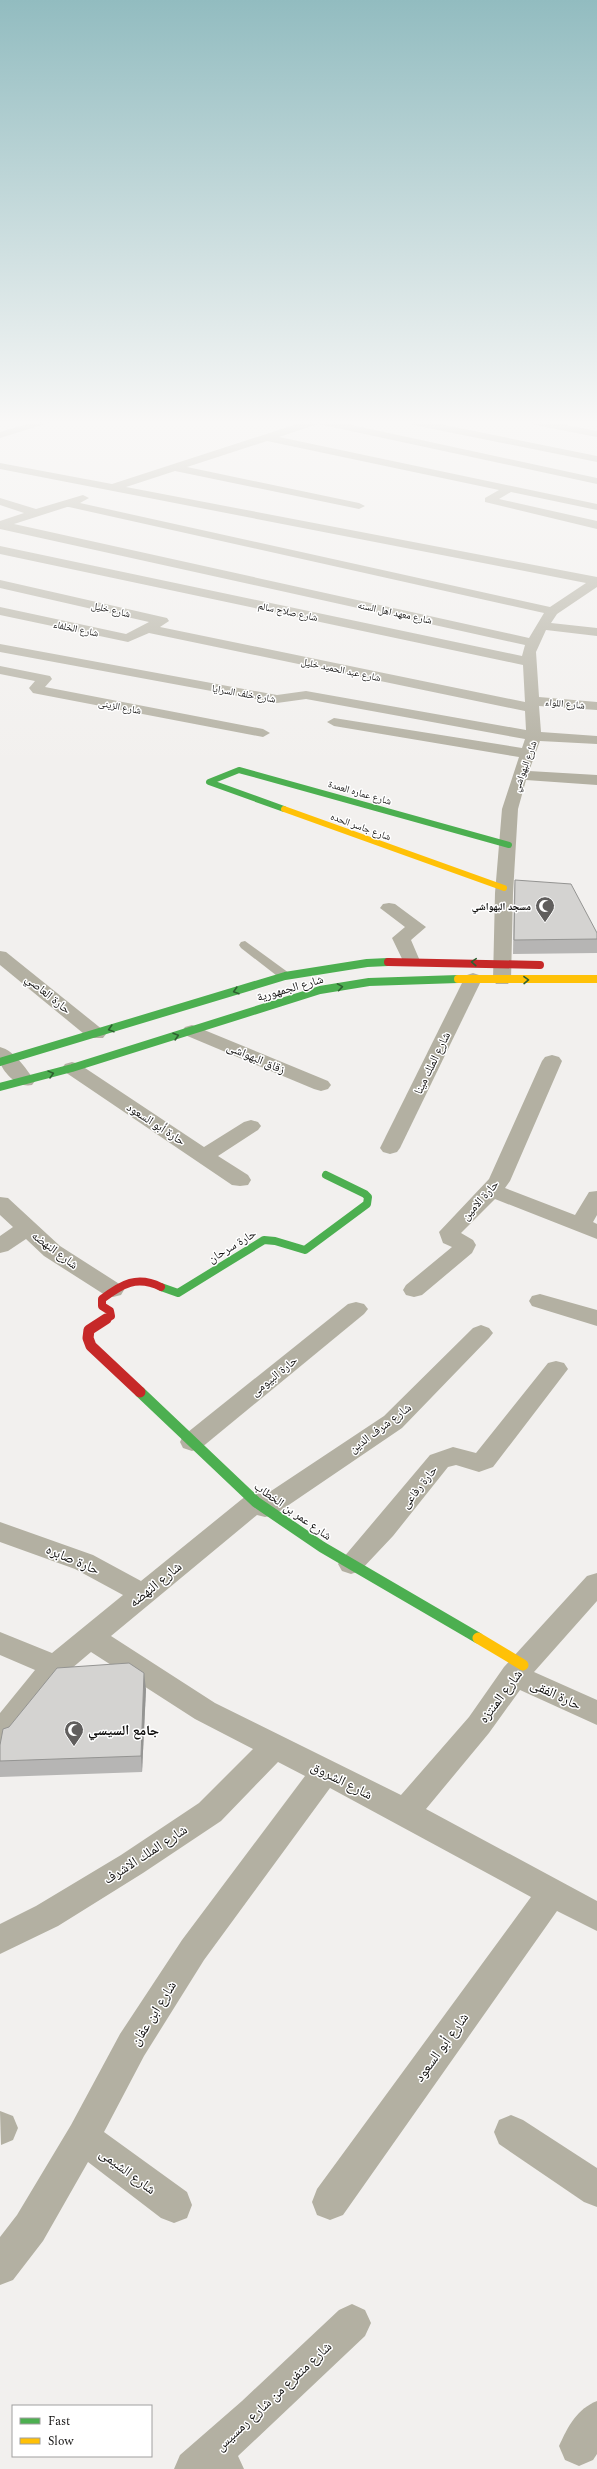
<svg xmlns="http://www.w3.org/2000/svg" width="597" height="2469" viewBox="0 0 597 2469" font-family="Spectral,'Noto Naskh Arabic',serif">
  <rect width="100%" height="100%" fill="#f2f0ee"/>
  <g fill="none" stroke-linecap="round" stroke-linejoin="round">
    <polygon fill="#b3b0a2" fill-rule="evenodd" points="245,941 289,973 291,976 289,979 281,979 241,948 239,945 241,942"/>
    <g fill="#b3b0a2" fill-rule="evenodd">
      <polygon points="35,422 52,422 0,438 0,432"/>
      <path d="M 303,422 L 338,422 L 597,478 L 597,484 L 318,424 L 279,437 L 597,504 L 597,510 L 511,492 L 499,499 L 597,521 L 597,529 L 485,502 L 485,498 L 499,490 L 267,441 L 187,467 L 359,503 L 365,506 L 359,509 L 175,471 L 126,487 L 597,577 L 597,587 L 557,614 L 551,623 L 597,628 L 597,636 L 546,630 L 536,652 L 539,697 L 597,702 L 597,710 L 539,706 L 541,732 L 597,736 L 597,744 L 540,741 L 529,771 L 597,775 L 597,785 L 526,780 L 518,809 L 513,893 L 511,980 L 508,984 L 496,984 L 493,980 L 495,893 L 502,809 L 519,757 L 334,726 L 327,722 L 334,718 L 522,748 L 525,739 L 306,699 L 277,703 L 0,652 L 0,644 L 277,695 L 306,691 L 526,730 L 525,711 L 149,633 L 128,642 L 0,615 L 0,607 L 126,634 L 149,622 L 0,588 L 0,580 L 167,618 L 169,621 L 160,627 L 525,702 L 523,665 L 0,554 L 0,546 L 522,656 L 525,645 L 0,529 L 0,521 L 24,513 L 0,505 L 0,498 L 36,509 L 83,495 L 89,498 L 80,503 L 550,607 L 586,583 L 0,469 L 0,463 L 112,484 ZM 67,507 L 69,507 L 544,613 L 529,638 L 14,524 Z"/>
      <polygon points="408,422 430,422 597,456 597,462 413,425"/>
      <polygon points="530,422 552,422 597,431 597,437 535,425"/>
      <polygon points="0,666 50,676 52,679 45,687 263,729 270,733 263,737 38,694 33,693 29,688 35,681 0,674"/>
      <polygon points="389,903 395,904 426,927 411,940 420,961 417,965 405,965 392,938 405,927 380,908 383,904"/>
      <polygon points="0,951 6,952 103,1030 106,1034 103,1038 89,1038 0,965"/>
      <polygon points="473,973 479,975 482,979 400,1148 397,1152 390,1154 383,1152 380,1148 464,979 467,975"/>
      <polygon points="192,1025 328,1081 331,1085 328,1089 321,1091 314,1089 185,1035 182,1031 185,1027"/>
      <path d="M 0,1047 C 15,1051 26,1069 35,1081 L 32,1085 C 19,1088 6,1076 0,1063 C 0,1060 0,1052 0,1047 Z"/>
      <polygon points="552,1055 559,1057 562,1061 510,1181 505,1188 575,1215 589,1192 597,1191 597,1215 593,1222 597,1224 597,1239 495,1199 461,1233 473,1240 476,1245 472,1253 422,1295 414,1297 406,1295 403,1290 406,1285 452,1247 443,1243 439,1232 489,1179 542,1061 545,1057"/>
      <polygon points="72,1062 79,1064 204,1147 244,1122 251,1120 258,1122 261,1126 258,1130 218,1156 248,1175 251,1180 248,1185 240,1186 232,1185 65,1072 62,1068 65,1064"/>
      <polygon points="0,1197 8,1198 60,1246 121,1285 124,1290 121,1295 113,1297 105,1295 44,1256 26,1239 8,1251 0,1253 0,1236 13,1227 0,1215"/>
      <polygon points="540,1294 597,1310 597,1326 532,1306 529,1301 532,1296"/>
      <polygon points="356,1302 364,1304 368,1309 364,1314 201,1448 192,1451 183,1448 180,1442 183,1436 348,1304"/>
      <polygon points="481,1325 489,1328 493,1333 489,1338 402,1428 274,1515 265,1517 257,1515 111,1636 215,1703 401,1795 469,1717 504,1667 587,1576 597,1573 597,1601 534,1672 597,1700 597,1725 520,1690 489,1733 426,1809 597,1901 597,1931 557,1911 343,2215 330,2220 317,2215 312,2202 317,2189 531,1897 330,1788 204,1960 144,2056 104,2132 187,2192 192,2205 187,2218 174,2223 161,2218 88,2162 43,2241 13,2280 0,2285 0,2237 17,2215 71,2125 120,2034 182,1940 305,1776 278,1762 221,1821 143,1873 58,1926 0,1954 0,1924 36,1906 121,1855 199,1803 253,1749 195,1719 91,1652 65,1674 10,1742 0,1746 0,1713 35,1670 0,1655 0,1632 52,1653 123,1595 75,1569 0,1542 0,1522 93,1555 141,1581 247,1495 256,1493 265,1495 384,1416 473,1328"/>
      <polygon points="556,1361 564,1363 568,1369 493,1467 479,1472 456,1465 448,1467 393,1536 360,1571 351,1574 342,1571 338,1564 430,1455 453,1447 476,1453 548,1363"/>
      <polygon points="0,2111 13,2116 18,2128 13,2140 1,2145"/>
      <polygon points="511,2115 523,2120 597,2168 597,2207 584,2202 499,2144 494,2132 499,2120"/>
      <polygon points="352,2304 365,2310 371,2323 365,2336 238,2456 244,2469 174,2469 180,2455 242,2401 339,2310"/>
      <path d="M 597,2401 L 597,2454 L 593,2460 L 579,2466 L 565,2460 L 559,2446 C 568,2426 577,2409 597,2401 Z"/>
    </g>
    <polyline stroke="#4caf50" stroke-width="6" points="284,809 209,782 239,770 509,845"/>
    <g stroke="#4caf50" stroke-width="8">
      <polyline points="0,1062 285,976 367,963 388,962"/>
      <polyline points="0,1087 72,1068 320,990 369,982 458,979"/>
      <polyline points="161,1287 178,1293 264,1240 275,1241 305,1250 367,1204 368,1197 365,1194 326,1175"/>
    </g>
    <polyline stroke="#4caf50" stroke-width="11" points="140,1392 256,1502 322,1547 478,1638"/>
    <polyline stroke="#ffc107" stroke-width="6" points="284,809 504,888"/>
    <polyline stroke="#ffc107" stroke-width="8" points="458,979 597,979"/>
    <polyline stroke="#ffc107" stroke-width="11" points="478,1638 523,1665"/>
    <g stroke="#c62828" stroke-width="8">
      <polyline points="388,962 540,965"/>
      <path d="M 104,1320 L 111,1316 L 110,1311 L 102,1306 L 102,1299 C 122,1284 137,1275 161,1287"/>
    </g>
    <polyline stroke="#c62828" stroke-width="11" points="106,1319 89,1330 88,1338 91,1346 140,1392"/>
  </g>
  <g fill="#b6b5b4">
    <polygon points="515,880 597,939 597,953 513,954 514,894"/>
    <polygon points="146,1689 142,1772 0,1777 0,1745"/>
  </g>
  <polygon fill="#949492" points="144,1673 146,1689 142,1772 141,1756"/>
  <g fill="#d4d3d1" stroke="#949492">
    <polygon points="515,880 571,884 597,933 597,939 514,940"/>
    <polygon points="129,1663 144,1673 141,1756 0,1761 0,1745 3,1729 9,1727 57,1668"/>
  </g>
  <defs><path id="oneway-chevron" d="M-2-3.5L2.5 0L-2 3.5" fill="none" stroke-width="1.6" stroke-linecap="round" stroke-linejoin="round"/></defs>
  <g stroke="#2e6030">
    <use href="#oneway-chevron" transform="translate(474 962) rotate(-176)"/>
    <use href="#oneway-chevron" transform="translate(526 980) rotate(-1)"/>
    <use href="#oneway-chevron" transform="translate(340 987) rotate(-9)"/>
    <use href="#oneway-chevron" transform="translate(236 991) rotate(163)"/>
    <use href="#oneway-chevron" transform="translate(111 1029) rotate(163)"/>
    <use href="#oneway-chevron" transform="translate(176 1036) rotate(-17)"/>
    <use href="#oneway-chevron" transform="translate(51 1074) rotate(-15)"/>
  </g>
  <linearGradient id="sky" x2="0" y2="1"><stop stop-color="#92bcc0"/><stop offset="0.55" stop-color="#f9f8f7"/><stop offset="1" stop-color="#f9f8f7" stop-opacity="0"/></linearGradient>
  <rect width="597" height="768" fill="url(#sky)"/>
  <defs>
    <g id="mosque-pin" transform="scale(1)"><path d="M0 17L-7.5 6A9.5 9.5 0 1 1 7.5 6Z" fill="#605e5d" stroke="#fff"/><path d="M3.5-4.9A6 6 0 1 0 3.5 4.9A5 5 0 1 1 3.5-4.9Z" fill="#fff"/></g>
  </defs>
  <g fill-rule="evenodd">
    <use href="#mosque-pin" x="545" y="906"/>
    <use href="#mosque-pin" x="74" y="1730"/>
  </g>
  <g text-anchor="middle" stroke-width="3" stroke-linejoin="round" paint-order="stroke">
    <g font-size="10" fill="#11100f" stroke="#fff">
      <text transform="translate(111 609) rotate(13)" y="4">شارع خليل</text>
      <text transform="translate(288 611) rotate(12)" y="4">شارع صلاح سالم</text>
      <text transform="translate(395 612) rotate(12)" y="4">شارع معهد اهل السنه</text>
      <text transform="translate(76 628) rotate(12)" y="4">شارع الخلفاء</text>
      <text transform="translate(341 669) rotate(12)" y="4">شارع عبد الحميد خليل</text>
      <text transform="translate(244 693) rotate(10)" y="4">شارع خلف السرايا</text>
      <text transform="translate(565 703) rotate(5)" y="4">شارع اللواء</text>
      <text transform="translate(120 706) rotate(11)" y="4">شارع الزينى</text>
      <text transform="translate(524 766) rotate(-70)" y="4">شارع البهواشي</text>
      <text transform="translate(360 792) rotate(16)" y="4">شارع عماره العمدة</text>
      <text transform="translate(361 826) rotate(20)" y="4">شارع جاسر الحده</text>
    </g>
    <g font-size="10" font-weight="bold" fill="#11100f" stroke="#fff" text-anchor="end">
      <text x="531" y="910">مسجد البهواشي</text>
    </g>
    <g font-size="12" fill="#11100f" stroke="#fff">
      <text transform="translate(290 988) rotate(-16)" y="4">شارع الجمهورية</text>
      <text transform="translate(48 994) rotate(39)" y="4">حارة العاصي</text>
      <text transform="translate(256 1058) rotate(23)" y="4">زقاق البهواشى</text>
      <text transform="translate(432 1063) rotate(-64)" y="4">شارع الملك مينا</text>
      <text transform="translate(156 1124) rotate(33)" y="4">حارة أبو السعود</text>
      <text transform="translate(480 1200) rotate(-48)" y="4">حارة الامين</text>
      <text transform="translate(232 1246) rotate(-31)" y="4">حارة سرحان</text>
      <text transform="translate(55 1250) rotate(37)" y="4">شارع النهضه</text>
      <text transform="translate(274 1376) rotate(-39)" y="4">حارة البيومى</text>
      <text transform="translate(380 1428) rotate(-37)" y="4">شارع شرف الدين</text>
      <text transform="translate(419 1487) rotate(-52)" y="4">حارة رفاعى</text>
      <text transform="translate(293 1511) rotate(35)" y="4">شارع عمر بن الخطاب</text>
    </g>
    <g font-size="14" fill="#11100f" stroke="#fff">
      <text transform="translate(73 1559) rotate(23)" y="5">حارة صابره</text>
      <text transform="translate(155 1584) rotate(-39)" y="5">شارع النهضه</text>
      <text transform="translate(556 1694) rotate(25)" y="5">حارة الفقى</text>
      <text transform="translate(500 1696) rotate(-53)" y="5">شارع المنتزه</text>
      <text transform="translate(342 1780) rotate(27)" y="5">شارع الشروق</text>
      <text transform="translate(145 1854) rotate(-33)" y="5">شارع الملك الاشرف</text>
      <text transform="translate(153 2013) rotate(-58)" y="5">شارع ابن عفان</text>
      <text transform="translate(441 2047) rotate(-54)" y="5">شارع أبو السعود</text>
      <text transform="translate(128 2171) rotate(37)" y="5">شارع الشيمى</text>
      <text transform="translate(273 2396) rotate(-43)" y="5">شارع متفرع من شارع رمسيس</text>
    </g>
    <g font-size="14" font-weight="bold" fill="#11100f" stroke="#fff" text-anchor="start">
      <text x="88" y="1735">جامع السيسي</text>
    </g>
  </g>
  <rect x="12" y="2405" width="140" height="52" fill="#ffffff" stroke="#a09f9f"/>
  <rect x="20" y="2418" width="20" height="6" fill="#4caf50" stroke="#a09f9f"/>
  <text x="48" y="2425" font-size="12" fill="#11100f">Fast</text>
  <rect x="20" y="2438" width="20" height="6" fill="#ffc107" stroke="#a09f9f"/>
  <text x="48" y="2445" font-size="12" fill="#11100f">Slow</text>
</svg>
